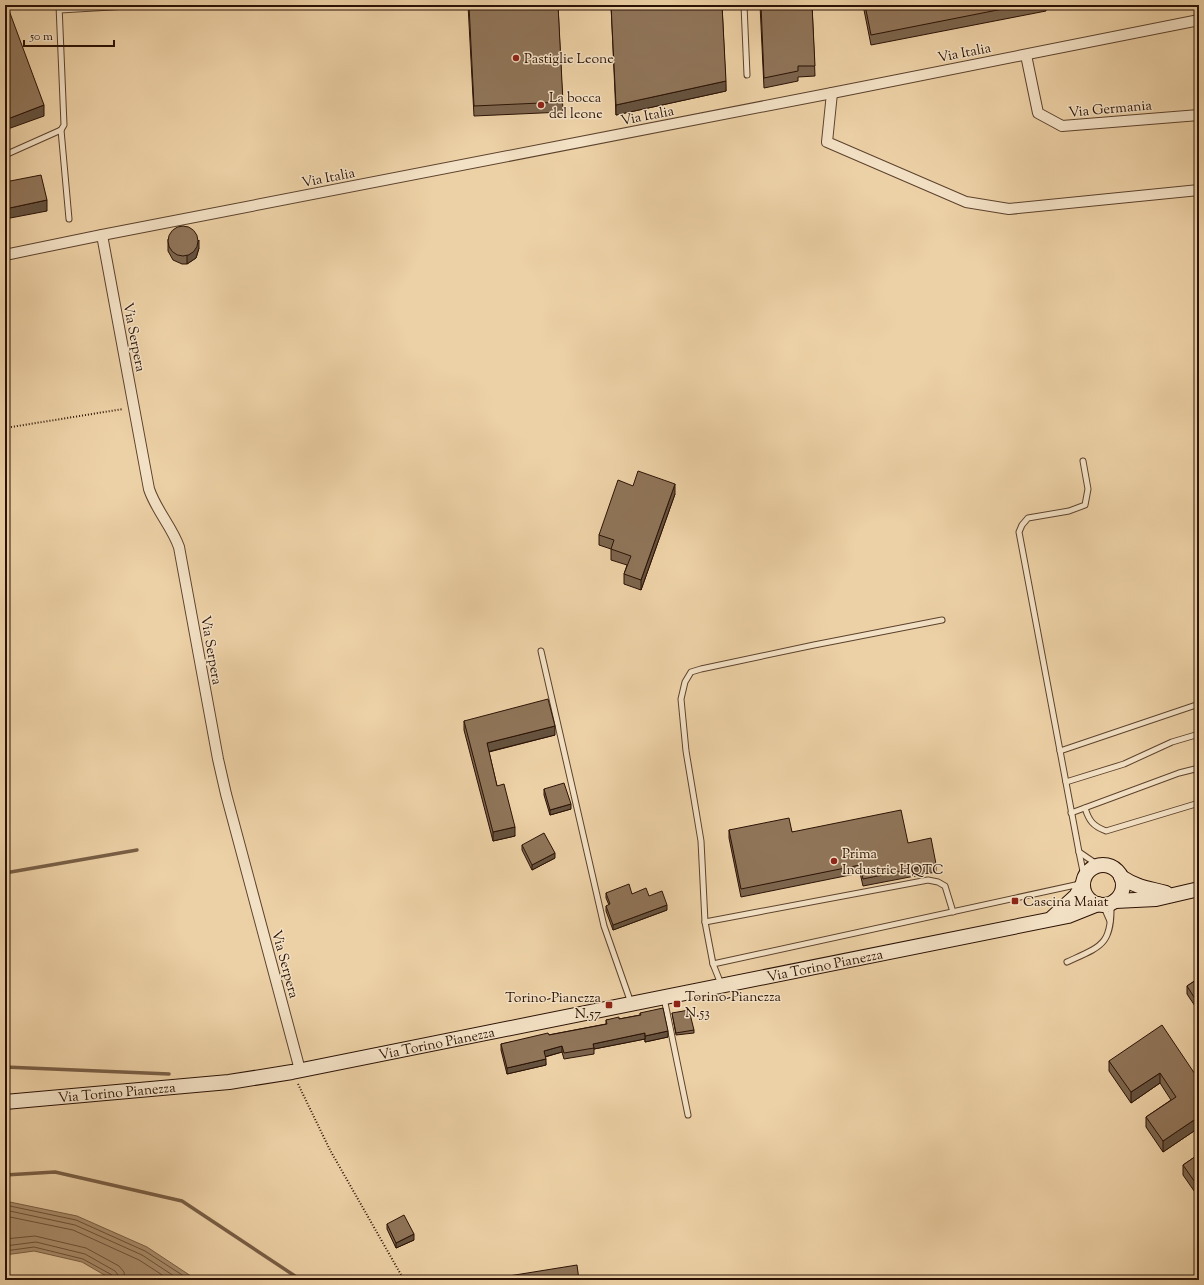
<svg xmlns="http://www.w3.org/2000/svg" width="1204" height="1285" viewBox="0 0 1204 1285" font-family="'Sorts Mill Goudy',serif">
  <rect width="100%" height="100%" fill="#edd1a6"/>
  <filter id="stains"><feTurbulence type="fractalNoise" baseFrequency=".005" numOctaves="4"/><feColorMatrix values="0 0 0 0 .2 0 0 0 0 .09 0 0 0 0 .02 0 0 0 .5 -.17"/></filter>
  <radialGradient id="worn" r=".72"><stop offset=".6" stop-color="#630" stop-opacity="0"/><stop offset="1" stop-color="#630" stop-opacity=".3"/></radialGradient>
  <polygon fill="#ab906f" stroke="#785e45" points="5,1201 77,1216 147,1247 197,1280 113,1280 82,1262 34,1251 5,1255"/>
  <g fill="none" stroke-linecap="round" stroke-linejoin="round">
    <g stroke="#6b513a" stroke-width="1">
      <polyline points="5,1205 76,1220 145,1251 190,1280"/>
      <polyline points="5,1210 75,1225 142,1255 180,1280"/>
      <polyline points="5,1216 73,1230 139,1260 170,1280"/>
      <polyline points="5,1239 35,1236 86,1248 119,1266 124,1272 125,1280"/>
      <polyline points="5,1246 36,1242 85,1254 115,1271 118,1275 119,1280"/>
      <polyline points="5,1251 34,1247 83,1259 112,1275 114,1280"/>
    </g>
    <g stroke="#785e45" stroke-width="3.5">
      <polyline points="5,873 137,850"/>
      <polyline points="5,1067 169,1074"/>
      <polyline points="5,1175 55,1172 182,1201 301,1280"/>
    </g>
    <g stroke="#5c422d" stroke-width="7">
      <g id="service">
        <polyline points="744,5 747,75"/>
        <polyline points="60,10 145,5"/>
        <polyline points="61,130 69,219"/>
        <polyline points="5,155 61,130 64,125 59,5"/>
        <polyline points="1083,461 1088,489 1085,505 1069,511 1028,518 1022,525 1019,532 1079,852 1084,876"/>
        <polyline points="541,651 604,926 631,1003"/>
        <polyline points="1060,751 1199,704"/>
        <polyline points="1066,782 1124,764 1172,742 1199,734"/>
        <path d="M 1085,808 C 1089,821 1093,826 1106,831 L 1199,803"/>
        <polyline points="1071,813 1179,773 1199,768"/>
        <polyline points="1079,852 1098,865"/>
        <polyline points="1103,905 1110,921"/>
        <polyline points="705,922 928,880 938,882 945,886 953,912"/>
        <path d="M 1067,962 C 1102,946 1112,945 1111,903"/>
        <polyline points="713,964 705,922 701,841 686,751 681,699 685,682 691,672 701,669 814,645 942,620"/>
        <polyline points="721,984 713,964 1080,884"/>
        <polyline points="664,998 688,1115"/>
      </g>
    </g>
    <g stroke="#5c422d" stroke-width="12">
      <g id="minor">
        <polyline points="1026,55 1038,113 1062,126 1199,115"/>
        <polyline points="832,93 827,142 966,202 1009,209 1199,190"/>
        <path d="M 102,235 L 149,489 C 156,510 172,527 179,547 L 218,759 L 226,794 L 300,1070"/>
        <polyline points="5,255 102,235 832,93 1199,20"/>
      </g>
    </g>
    <g stroke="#2b1205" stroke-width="16">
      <g id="secondary">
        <circle cx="1103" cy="885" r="20"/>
        <path d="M 1121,877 C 1138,888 1148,888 1166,893"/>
        <polyline points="1115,901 1156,899 1199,889"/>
        <polyline points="1052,918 1076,896 1082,885"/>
        <path id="s1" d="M 5,1102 L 229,1082 L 292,1072 L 1068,916 L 1098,904"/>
      </g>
    </g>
    <g stroke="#2b1205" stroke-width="2" stroke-dasharray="1 2" stroke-linecap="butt">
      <polyline points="5,428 123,409"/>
      <polyline points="298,1084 330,1150 404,1280"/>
    </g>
    <use href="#service" stroke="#f3e1c5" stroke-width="5"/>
    <use href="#minor" stroke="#f3e1c5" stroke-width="10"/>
    <use href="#secondary" stroke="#f3e1c5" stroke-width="14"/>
  </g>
  <g fill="#7c654d" stroke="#2b1205">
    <polygon points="468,5 558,5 563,112 474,116"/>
    <polygon points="611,5 722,5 726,91 616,115"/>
    <polygon points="760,5 812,5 815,76 798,77 798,81 764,88"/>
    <polygon points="863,5 1046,5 1046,11 871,45"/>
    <polygon points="168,239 199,248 196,258 187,264 182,264 173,260 168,251"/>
    <polygon points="633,486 675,494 641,590 624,584 624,574 627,565 611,560 611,549 599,545 599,535"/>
    <polygon points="464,721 555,735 489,752 497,786 515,836 493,841 464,730"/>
    <polygon points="544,789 571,809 550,815 544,795"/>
    <polygon points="729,830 792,832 908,843 936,864 936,872 863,886 860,873 741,897 729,838"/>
    <polygon points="522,845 555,858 532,870 522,850"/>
    <polygon points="606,893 632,894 649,896 667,910 613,930 606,911 606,906 609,905 606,898"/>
    <polygon points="1199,978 1199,1012 1187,994 1187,986"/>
    <polygon points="640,1013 668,1037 645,1042 645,1039 594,1049 594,1054 564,1059 562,1052 545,1057 546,1065 507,1074 501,1050 501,1044 606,1024 606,1020 619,1019 640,1015"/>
    <polygon points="672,1013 694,1030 694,1033 676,1035"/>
    <polygon points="1109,1061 1199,1080 1199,1131 1197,1129 1163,1152 1146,1127 1146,1117 1171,1100 1160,1083 1131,1103 1109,1071"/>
    <polygon points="1199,1154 1199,1198 1183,1175 1183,1165"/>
    <polygon points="387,1224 414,1240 396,1248 387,1229"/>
  </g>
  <g fill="#65523e" stroke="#2b1205">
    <polygon points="726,81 726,91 616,115 616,105"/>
    <polygon points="44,105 44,116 5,130 5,120"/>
    <polygon points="47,200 47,211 5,219 5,209"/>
    <polygon points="199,240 199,248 196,258 187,264 187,256"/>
    <polygon points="675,484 675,494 641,590 641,580"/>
    <polygon points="555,726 555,735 487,752 487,743"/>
    <polygon points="571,804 571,809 550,815 550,810"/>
    <polygon points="515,827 515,836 493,841 493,832"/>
    <polygon points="555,853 555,858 532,870 532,865"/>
    <polygon points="667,905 667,910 613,930 613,925"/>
    <polygon points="668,1031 668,1037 645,1042 645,1036"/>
    <polygon points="645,1033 645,1039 594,1049 593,1044"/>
    <polygon points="562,1046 562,1052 544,1057 544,1051"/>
    <polygon points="546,1059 546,1065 507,1074 507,1068"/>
    <polygon points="1160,1073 1160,1083 1131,1103 1131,1092"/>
    <polygon points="1197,1118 1197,1129 1163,1152 1163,1141"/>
    <polygon points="414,1234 414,1240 396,1248 396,1243"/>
  </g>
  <g fill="#907559" stroke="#2b1205">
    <polygon points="5,5 7,5 44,105 5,120"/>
    <polygon points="469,5 558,5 563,102 474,106"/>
    <polygon points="611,5 722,5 726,81 616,105"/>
    <polygon points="761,5 812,5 815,66 798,66 798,71 764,78"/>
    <polygon points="865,5 1023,5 871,35"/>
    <polygon points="41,175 47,200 5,209 5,182"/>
    <circle cx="183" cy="241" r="15"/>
    <polygon points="638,471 675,484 641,580 624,574 631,556 611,549 614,540 599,535 618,480 633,486"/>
    <polygon points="548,699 555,726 487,743 497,786 504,784 515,827 493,832 464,721"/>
    <polygon points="564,783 571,804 550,810 544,789"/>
    <polygon points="901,810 908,843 931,838 936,864 863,879 860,865 741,889 729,830 789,818 792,832"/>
    <polygon points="544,833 555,853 532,865 522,845"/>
    <polygon points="629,884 632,894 646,888 649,896 662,891 667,905 613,925 606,906 610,904 606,893"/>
    <polygon points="1199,978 1199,1005 1187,986"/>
    <polygon points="663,1008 668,1031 645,1036 645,1033 593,1044 594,1048 564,1053 562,1046 544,1051 546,1059 507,1068 501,1044 548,1033 549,1035 607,1024 606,1020 619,1017 619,1019 641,1015 640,1013"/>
    <polygon points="689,1010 694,1030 676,1033 672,1013"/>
    <polygon points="1162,1025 1199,1080 1199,1121 1197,1118 1163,1141 1146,1117 1176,1097 1160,1073 1131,1092 1109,1061"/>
    <polygon points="1199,1154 1199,1188 1183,1165"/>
    <polygon points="404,1215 414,1234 396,1243 387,1224"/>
    <polygon points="577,1265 579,1280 484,1280"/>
  </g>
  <g fill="#8f2418" stroke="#f3e1c5" stroke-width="1.5">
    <circle cx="516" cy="58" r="4"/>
    <circle cx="541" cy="105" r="4"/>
    <circle cx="834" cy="861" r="4"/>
    <rect x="1011" y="897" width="8" height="8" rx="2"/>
    <rect x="673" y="1000" width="8" height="8" rx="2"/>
    <rect x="605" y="1001" width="8" height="8" rx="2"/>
  </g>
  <g text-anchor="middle" stroke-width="3" stroke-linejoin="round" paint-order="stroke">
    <g font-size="14" fill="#2b1205" stroke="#f3e1c5">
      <text transform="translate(964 52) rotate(-11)" y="5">Via Italia</text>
      <text transform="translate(1110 108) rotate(-5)" y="5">Via Germania</text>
      <text transform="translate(647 115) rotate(-11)" y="5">Via Italia</text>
      <text transform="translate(328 177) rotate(-11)" y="5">Via Italia</text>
      <text transform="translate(135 337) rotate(79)" y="5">Via Serpera</text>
      <text transform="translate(212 650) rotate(80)" y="5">Via Serpera</text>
      <text transform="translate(286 964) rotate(75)" y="5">Via Serpera</text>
      <text dy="5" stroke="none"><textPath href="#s1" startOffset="832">Via Torino Pianezza</textPath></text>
      <text dy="5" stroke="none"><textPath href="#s1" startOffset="436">Via Torino Pianezza</textPath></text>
      <text dy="5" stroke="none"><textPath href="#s1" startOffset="112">Via Torino Pianezza</textPath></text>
    </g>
    <g font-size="14" fill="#2b1205" stroke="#f3e1c5" text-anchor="start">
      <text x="524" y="63">Pastiglie Leone</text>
      <text x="549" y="102">La bocca<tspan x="549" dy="16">del leone</tspan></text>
      <text x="842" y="858">Prima<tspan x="842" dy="16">Industrie HQTC</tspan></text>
      <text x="1023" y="906">Cascina Maiat</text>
      <text x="685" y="1001">Torino-Pianezza<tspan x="685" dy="16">N.53</tspan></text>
      <text x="601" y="1002" text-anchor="end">Torino-Pianezza<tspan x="601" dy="16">N.57</tspan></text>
    </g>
  </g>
  <rect width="1204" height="1285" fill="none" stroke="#edd1a6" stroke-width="20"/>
  <rect x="6" y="6" width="1192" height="1273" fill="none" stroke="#2b1205" stroke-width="2"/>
  <rect x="10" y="10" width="1184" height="1265" fill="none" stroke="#2b1205"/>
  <path d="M24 40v6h90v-6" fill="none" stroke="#2b1205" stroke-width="2"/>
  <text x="30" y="40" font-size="12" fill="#2b1205" stroke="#f3e1c5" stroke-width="3" paint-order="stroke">50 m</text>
  <rect width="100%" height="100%" filter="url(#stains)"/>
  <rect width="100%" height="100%" fill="url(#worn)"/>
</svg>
